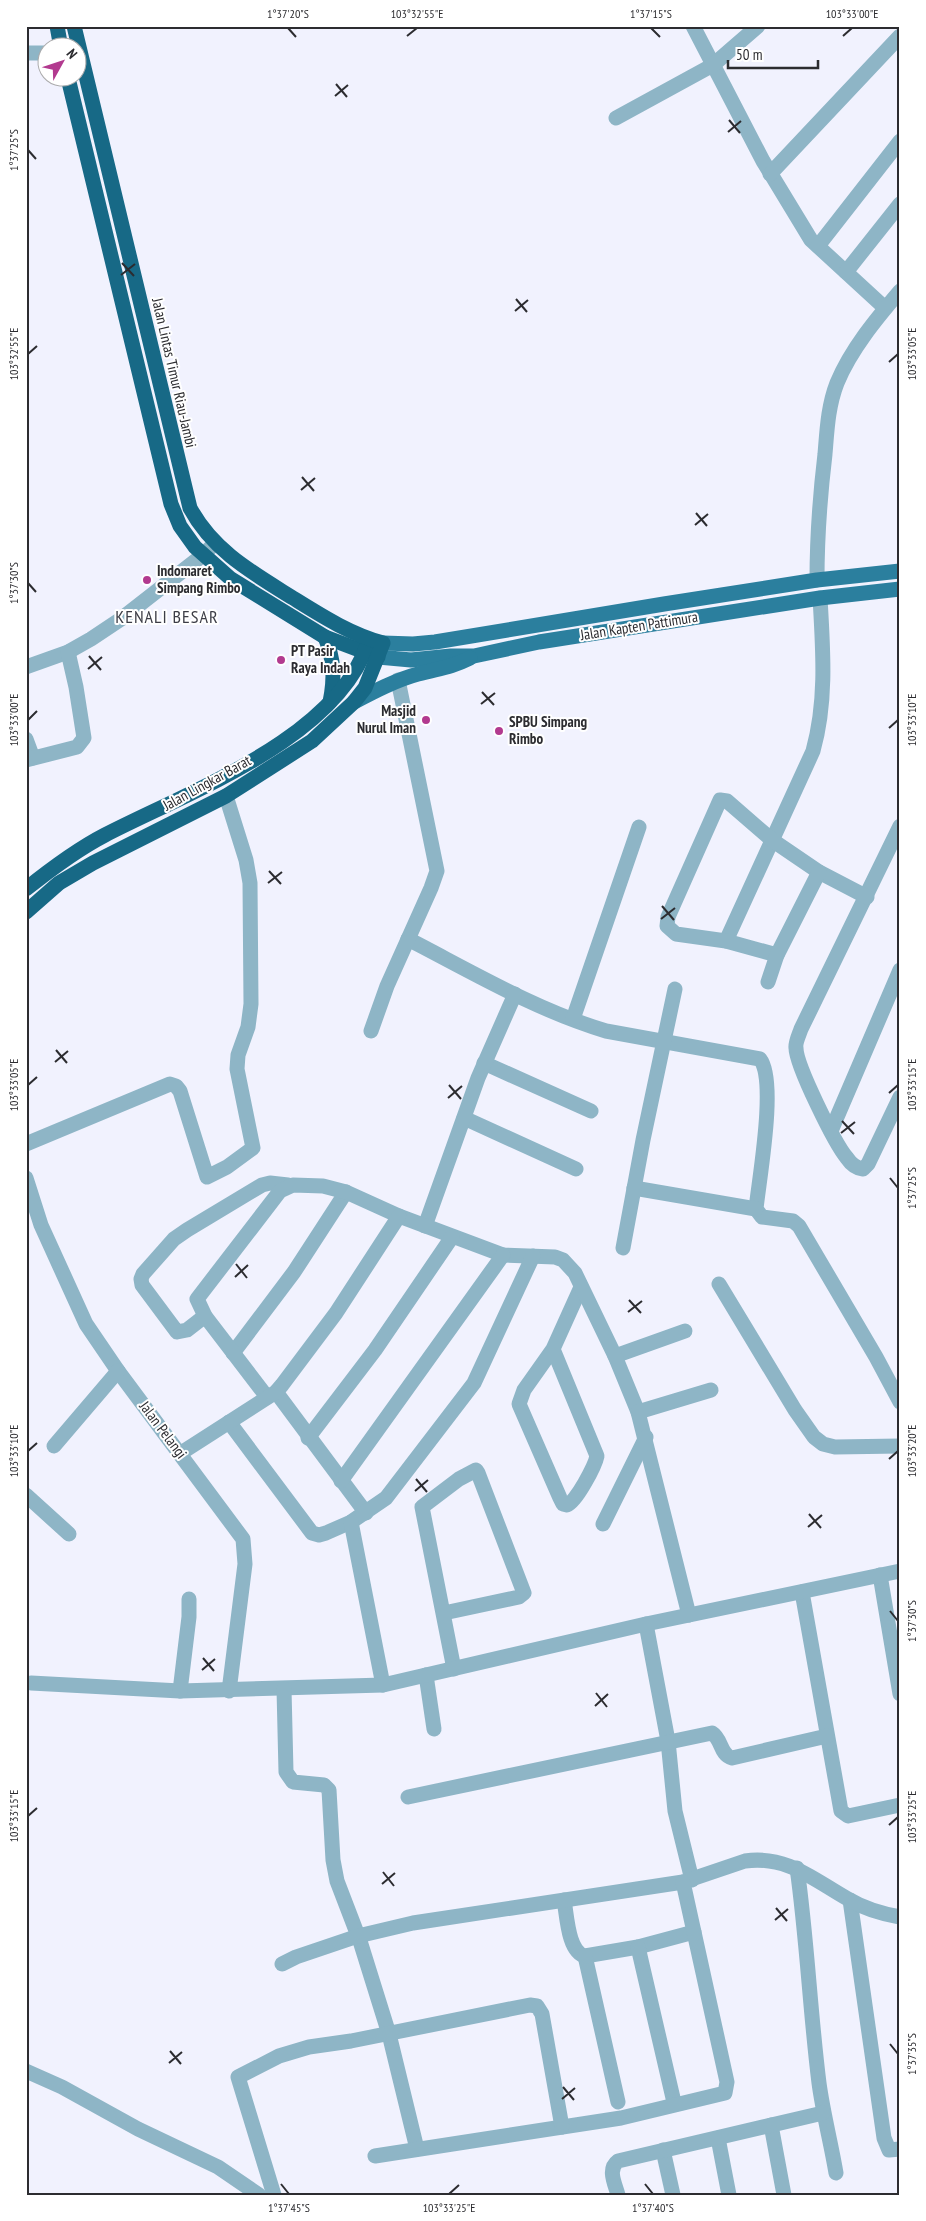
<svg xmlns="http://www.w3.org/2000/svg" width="926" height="2221" viewBox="0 0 926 2221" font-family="'PT Sans Narrow',sans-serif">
  <rect width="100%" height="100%" fill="#f1f2fe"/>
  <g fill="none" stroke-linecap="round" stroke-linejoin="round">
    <g stroke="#8eb5c6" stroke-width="15">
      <polyline points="693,26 763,161 811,240 885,308"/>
      <polyline points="26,53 48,53"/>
      <polyline points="616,118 713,65 758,26"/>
      <polyline points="770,174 900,36"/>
      <polyline points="818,246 900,141"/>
      <polyline points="846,272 900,204"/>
      <path d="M 817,580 C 817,538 820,496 825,454 C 827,430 828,406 837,383 C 851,349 877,318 900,291"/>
      <polyline points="26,667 68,652 91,639 121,619 203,555 215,543"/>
      <polyline points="26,739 33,758"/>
      <polyline points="26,760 77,747 84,738 76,687 68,652"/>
      <path d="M 900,826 L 801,1029 C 799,1035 795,1043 796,1048 C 796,1065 835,1144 847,1158 C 851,1164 855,1168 863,1169 L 868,1164 L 900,1097"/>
      <path d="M 408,939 C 472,972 536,1010 606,1031 L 760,1059 C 777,1081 759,1179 756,1209 L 762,1217 L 793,1221 L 799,1226 L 876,1357 L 900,1402"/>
      <path d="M 726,941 L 813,751 C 827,701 823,650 820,598"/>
      <polyline points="777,955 726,941 676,934 667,926 668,917 720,800 727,801 772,840 819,872 867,897"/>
      <polyline points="768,982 777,955 819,872"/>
      <polyline points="573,1019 639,827"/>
      <polyline points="371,1031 387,986 431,888 437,871 398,680"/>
      <polyline points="484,1063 591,1111"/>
      <polyline points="464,1118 576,1169"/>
      <polyline points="831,1131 900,970"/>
      <polyline points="26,1144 170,1084 176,1086 180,1091 207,1177 227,1167 253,1148 237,1069 238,1055 248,1027 251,1004 250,883 246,860 226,796"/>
      <polyline points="26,1178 41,1225 86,1324 118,1371 243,1539 245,1564 229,1691"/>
      <polyline points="634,1188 756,1209"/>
      <polyline points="425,1226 478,1078 515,994"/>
      <polyline points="623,1248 643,1140 675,989"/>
      <polyline points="719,1284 795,1410 814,1437 823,1444 835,1447 900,1446"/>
      <polyline points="205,1316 187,1330 177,1332 142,1285 141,1279 143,1274 174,1239 187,1230 262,1185 270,1183 288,1185"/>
      <path d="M 553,1349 L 597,1456 C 595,1466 576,1502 567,1505 L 563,1504 L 560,1498 L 519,1404 L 524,1390 L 553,1349 L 581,1287"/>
      <polyline points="233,1353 294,1272 346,1192"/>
      <polyline points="615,1356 685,1331"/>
      <polyline points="276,1392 366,1513"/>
      <polyline points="267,1397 205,1316 197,1299 280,1191 293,1185 323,1186 346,1192 399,1216 503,1255 555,1257 563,1260 575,1273 615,1356 638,1412 689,1615"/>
      <polyline points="638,1412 711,1390"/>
      <polyline points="229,1422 312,1533 319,1535 326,1533 351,1522 386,1498 474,1383 533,1256"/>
      <polyline points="308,1438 375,1350 452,1237"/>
      <polyline points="54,1446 118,1371"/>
      <polyline points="181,1453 276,1392 282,1385 336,1313 399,1216"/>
      <polyline points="341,1481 503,1255"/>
      <polyline points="26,1495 69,1534"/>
      <polyline points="351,1522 383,1685"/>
      <polyline points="603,1524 646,1437"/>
      <polyline points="880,1575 900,1694"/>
      <polyline points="802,1592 841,1811 848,1816 900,1805"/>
      <polyline points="444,1613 519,1597 524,1593 478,1473 476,1470 459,1479 422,1507 454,1669"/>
      <polyline points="646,1624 668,1741 675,1811 692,1880"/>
      <polyline points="426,1675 434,1729"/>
      <polyline points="31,1683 180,1691 383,1685 646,1624 900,1571"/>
      <polyline points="284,1689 286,1772 293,1782 324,1785 329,1790 333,1860 337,1881 360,1941 389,2034 417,2149"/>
      <polyline points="180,1691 189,1617 189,1599"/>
      <path d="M 408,1797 L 712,1733 C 722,1739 720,1755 732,1758 L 827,1736"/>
      <path d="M 797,1868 C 807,1939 810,2011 819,2083 C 823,2113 831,2143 836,2173"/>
      <path d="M 564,1900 C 567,1916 568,1952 585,1956 L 638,1947 L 694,1932"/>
      <polyline points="850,1900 884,2138 889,2150 900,2149"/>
      <polyline points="638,1947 673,2098"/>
      <polyline points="585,1956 618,2102"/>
      <path d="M 282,1964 L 296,1957 L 358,1936 L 413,1923 L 683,1882 L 745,1861 C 787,1855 814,1880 848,1899 C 863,1908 883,1914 900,1917"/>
      <polyline points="26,2071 62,2087 138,2129 218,2167 259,2195"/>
      <polyline points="771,2125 784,2195"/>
      <polyline points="718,2138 729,2195"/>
      <polyline points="663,2150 673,2195"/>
      <polyline points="375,2156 621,2118 725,2093 727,2082 683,1882"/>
      <polyline points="274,2195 238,2077 279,2056 309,2047 351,2041 530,2005 537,2006 542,2014 562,2127"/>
      <path d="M 618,2195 C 615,2184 607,2169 618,2161 L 823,2113"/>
    </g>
    <g stroke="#2b7f9e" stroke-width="15">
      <polyline points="383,643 413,644 435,642 664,604 817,580 900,571"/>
      <polyline points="378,657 411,660 451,656 474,656 539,642 820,598 900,589"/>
      <path d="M 354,702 C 375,691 396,680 418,674 C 440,668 450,668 470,658"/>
    </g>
    <g stroke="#176986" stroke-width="15">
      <polyline points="57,26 61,48"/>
      <polyline points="68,78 171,504 180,526 195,547 231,579 325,637 378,657"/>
      <path d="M 325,637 C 334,659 335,678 330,702"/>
      <path d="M 26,889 C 51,869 76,850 105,835 C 188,792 336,739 368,643"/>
      <path d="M 26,912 L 59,883 L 93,863 L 226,796 L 312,741 L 354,702 L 365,688 L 383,643 C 350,634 322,616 293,598 C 253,573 213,551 190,508 L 74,26"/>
    </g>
  </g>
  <path fill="none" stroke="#2c2c30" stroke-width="2" d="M 288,28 L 296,37M 651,28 L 660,37M 407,36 L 417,28M 843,36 L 852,28M 336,84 L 347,97M 335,96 L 348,85M 729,120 L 740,133M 728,132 L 741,121M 28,150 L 36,159M 122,263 L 134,276M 121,275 L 135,264M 516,299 L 527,312M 515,311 L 528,300M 28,354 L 37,346M 889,362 L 898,354M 302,477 L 314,491M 301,490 L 315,478M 696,513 L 707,526M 695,525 L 708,514M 28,583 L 36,592M 89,656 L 101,670M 88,669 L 102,657M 482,692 L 494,705M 481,704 L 495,693M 28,720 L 37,711M 889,728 L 898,720M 269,871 L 281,884M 268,883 L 282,872M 662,906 L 674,920M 661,919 L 675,908M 56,1050 L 67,1063M 55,1062 L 68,1051M 28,1085 L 37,1077M 449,1085 L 461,1099M 889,1093 L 898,1085M 448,1098 L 462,1086M 842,1121 L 854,1134M 841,1133 L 855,1122M 890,1178 L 898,1188M 236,1264 L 247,1278M 235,1277 L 248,1265M 629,1300 L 641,1313M 628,1312 L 642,1301M 28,1451 L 37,1443M 889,1459 L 898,1451M 416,1479 L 427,1492M 415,1491 L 428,1480M 809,1514 L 821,1528M 808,1527 L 822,1515M 890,1611 L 898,1621M 203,1658 L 214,1671M 202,1670 L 215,1659M 596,1693 L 607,1707M 595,1706 L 608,1694M 28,1816 L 37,1808M 889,1825 L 898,1817M 383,1872 L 394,1886M 382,1884 L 395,1873M 776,1908 L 787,1921M 775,1920 L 788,1909M 890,2044 L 898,2054M 170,2051 L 181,2064M 169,2063 L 182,2052M 563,2087 L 574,2100M 562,2099 L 575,2088M 281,2184 L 289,2194M 645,2184 L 653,2194M 449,2194 L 459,2185"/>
  <g fill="#b23a8f" stroke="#fff" stroke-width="2">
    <circle cx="147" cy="580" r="5"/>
    <circle cx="281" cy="660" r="5"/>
    <circle cx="426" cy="720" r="5"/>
    <circle cx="499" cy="731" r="5"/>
  </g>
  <g text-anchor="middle" stroke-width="4" stroke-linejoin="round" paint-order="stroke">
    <g font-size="15" fill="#2c2c30" stroke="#fff">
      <text transform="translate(174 373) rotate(77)" y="5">Jalan Lintas Timur Riau-Jambi</text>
      <text transform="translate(639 626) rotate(-9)" y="5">Jalan Kapten Pattimura</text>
      <text transform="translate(207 783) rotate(-29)" y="5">Jalan Lingkar Barat</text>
      <text transform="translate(163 1430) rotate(53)" y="5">Jalan Pelangi</text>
    </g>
    <g font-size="15" font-weight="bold" fill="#2c2c30" stroke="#fff" text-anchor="start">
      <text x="157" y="576">Indomaret<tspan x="157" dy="17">Simpang Rimbo</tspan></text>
      <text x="291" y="656">PT Pasir<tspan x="291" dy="17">Raya Indah</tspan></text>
      <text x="416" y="716" text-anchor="end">Masjid<tspan x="416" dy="17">Nurul Iman</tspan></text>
      <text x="509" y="727">SPBU Simpang<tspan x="509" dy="17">Rimbo</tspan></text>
    </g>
    <g font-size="18" letter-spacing="1" fill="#3c3d46" stroke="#fff">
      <text x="167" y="623">KENALI BESAR</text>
    </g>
  </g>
  <rect width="926" height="2221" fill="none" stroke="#ffffff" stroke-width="55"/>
  <g transform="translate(62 62) rotate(50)"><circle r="24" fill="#ffffff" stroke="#ababac"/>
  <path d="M0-4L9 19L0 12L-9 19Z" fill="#b23a8f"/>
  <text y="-8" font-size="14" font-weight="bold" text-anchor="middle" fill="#2c2c30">N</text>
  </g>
  <path d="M728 60v8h90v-8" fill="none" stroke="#2c2c30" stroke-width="2.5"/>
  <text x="736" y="60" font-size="15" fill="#2c2c30" stroke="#ffffff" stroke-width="4" paint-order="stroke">50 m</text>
  <rect x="28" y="28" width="870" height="2166" fill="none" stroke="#2c2c30" stroke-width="2"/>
  <g font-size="12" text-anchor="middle" fill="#2c2c30">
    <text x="288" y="18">1°37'20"S</text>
    <text x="417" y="18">103°32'55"E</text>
    <text x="651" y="18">1°37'15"S</text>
    <text x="852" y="18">103°33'00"E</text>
    <text transform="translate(14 150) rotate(-90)" y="4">1°37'25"S</text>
    <text transform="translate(14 354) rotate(-90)" y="4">103°32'55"E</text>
    <text transform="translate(912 354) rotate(-90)" y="4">103°33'05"E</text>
    <text transform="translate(14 583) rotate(-90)" y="4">1°37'30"S</text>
    <text transform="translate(14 720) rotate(-90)" y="4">103°33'00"E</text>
    <text transform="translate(912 720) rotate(-90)" y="4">103°33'10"E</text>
    <text transform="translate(14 1085) rotate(-90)" y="4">103°33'05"E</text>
    <text transform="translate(912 1085) rotate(-90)" y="4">103°33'15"E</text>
    <text transform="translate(912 1188) rotate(-90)" y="4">1°37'25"S</text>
    <text transform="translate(14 1451) rotate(-90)" y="4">103°33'10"E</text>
    <text transform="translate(912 1451) rotate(-90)" y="4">103°33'20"E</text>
    <text transform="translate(912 1621) rotate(-90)" y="4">1°37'30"S</text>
    <text transform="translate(14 1816) rotate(-90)" y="4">103°33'15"E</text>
    <text transform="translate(912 1817) rotate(-90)" y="4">103°33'25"E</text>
    <text transform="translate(912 2054) rotate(-90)" y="4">1°37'35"S</text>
    <text x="289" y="2212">1°37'45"S</text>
    <text x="449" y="2212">103°33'25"E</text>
    <text x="653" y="2212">1°37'40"S</text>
  </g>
</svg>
